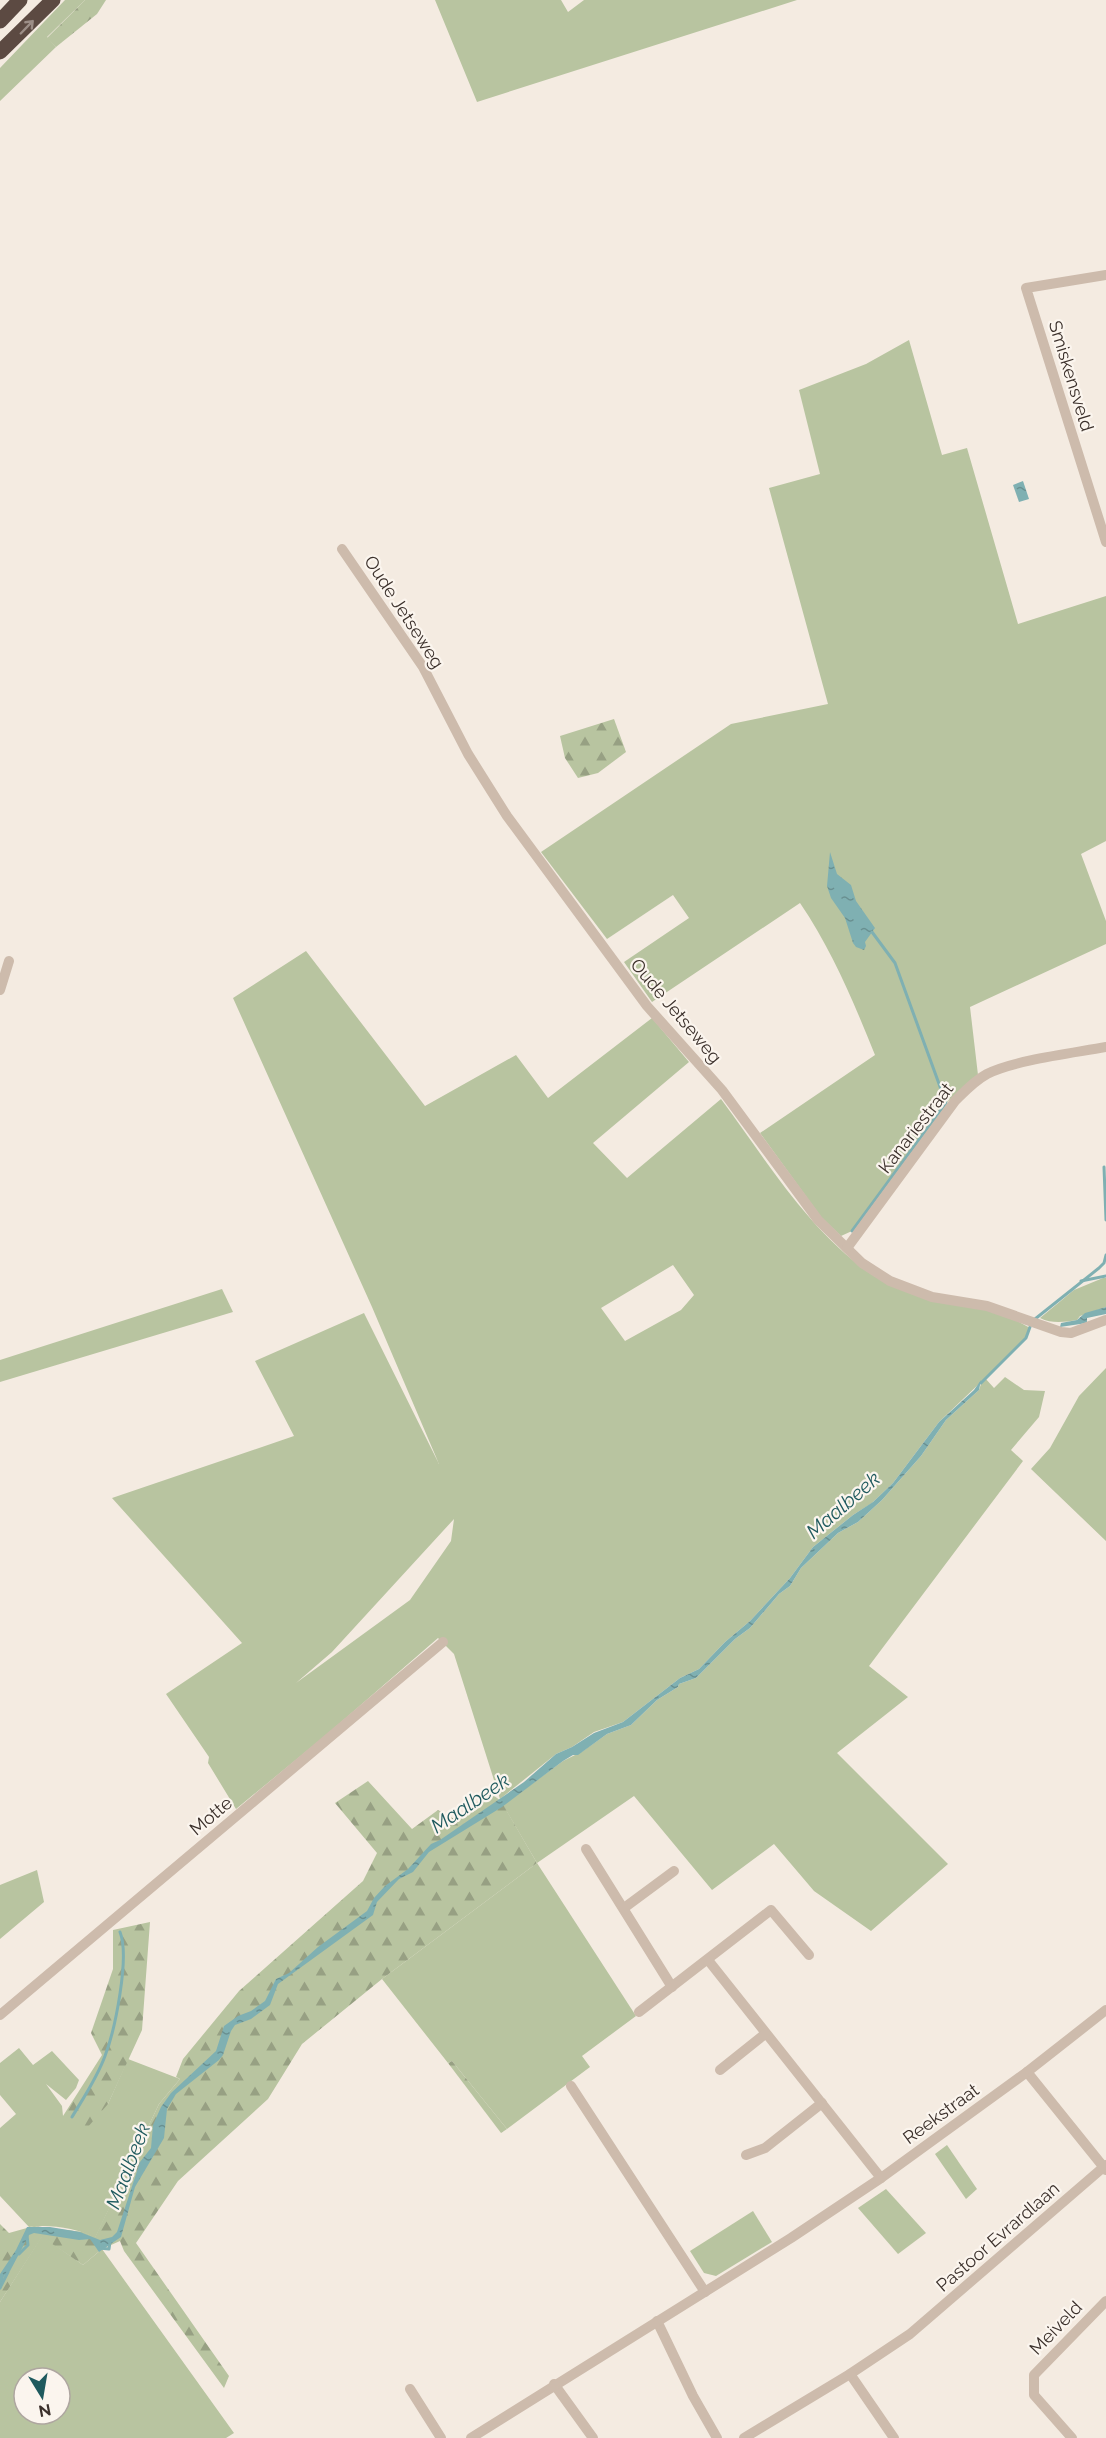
<svg xmlns="http://www.w3.org/2000/svg" width="1106" height="2438" viewBox="0 0 1106 2438" font-family="Raleway,sans-serif">
  <defs>
    <pattern id="forest-firs" width="22" height="20" patternUnits="userSpaceOnUse" patternTransform="scale(1.5)"><rect width="22" height="20" fill="#b8c4a0"/><path d="M5 1l3.5 6h-7zM16 11l3.5 6h-7z" fill="#97a083"/></pattern>
    <pattern id="water-ripples" width="26" height="14" patternUnits="userSpaceOnUse" patternTransform="scale(1.5)"><rect width="26" height="14" fill="#7fb0b2"/><path d="M2 4q2-2 4 0t4 0M15 11q2-2 4 0t4 0" fill="none" stroke="#699091"/></pattern>
  </defs>
  <rect width="100%" height="100%" fill="#f4ebe1"/>
  <g fill="#b8c4a0" fill-rule="evenodd">
    <polygon points="65,0 85,0 47,37 56,47 0,101 0,68"/>
    <polygon points="435,0 561,0 568,12 584,0 797,0 477,102"/>
    <path d="M 909,340 L 942,455 L 967,448 L 1018,624 L 1106,596 L 1106,841 L 1081,854 L 1106,921 L 1106,944 L 970,1007 L 978,1075 L 946,1103 L 852,1231 L 841,1236 L 821,1217 L 760,1133 L 875,1055 C 854,1003 832,950 800,903 L 652,1002 L 624,962 L 689,918 L 673,895 L 607,939 L 541,852 L 731,724 L 828,704 L 769,488 L 820,474 L 799,390 L 866,364 Z"/>
    <path d="M 306,951 L 425,1106 L 516,1055 L 548,1098 L 652,1018 L 689,1062 L 593,1143 L 627,1178 L 721,1099 C 767,1161 809,1232 874,1276 L 1012,1318 L 1030,1328 L 1026,1338 L 985,1378 L 994,1388 L 1005,1377 L 1024,1390 L 1045,1391 L 1039,1417 L 1011,1450 L 1023,1461 L 869,1666 L 908,1697 L 837,1753 L 948,1864 L 871,1931 L 814,1891 L 774,1844 L 712,1890 L 634,1796 L 537,1863 L 636,2016 L 582,2056 L 590,2067 L 507,2129 L 452,2061 L 448,2063 L 382,1979 L 537,1863 L 503,1805 L 563,1761 L 583,1751 L 607,1734 L 631,1725 L 657,1700 L 678,1687 L 679,1684 L 696,1678 L 735,1639 L 750,1628 L 779,1594 L 790,1586 L 801,1568 L 838,1533 L 858,1522 L 882,1500 L 921,1456 L 946,1420 L 979,1390 L 982,1381 L 939,1422 L 893,1483 L 872,1503 L 853,1515 L 813,1547 L 790,1578 L 750,1621 L 725,1642 L 699,1669 L 680,1678 L 623,1722 L 594,1732 L 572,1747 L 556,1754 L 500,1799 L 454,1654 L 438,1638 L 325,1736 L 236,1809 L 208,1763 L 209,1757 L 166,1694 L 242,1643 L 112,1498 L 294,1436 L 255,1361 L 364,1313 L 439,1464 L 372,1307 L 233,998 ZM 673,1265 L 694,1295 L 681,1310 L 625,1341 L 601,1308 ZM 454,1519 L 451,1541 L 410,1600 L 296,1683 L 332,1652 Z"/>
    <path d="M 1103,1278 L 1106,1278 L 1106,1307 L 1080,1316 L 1077,1320 C 1065,1322 1052,1324 1040,1318 L 1074,1290 Z"/>
    <polygon points="222,1289 233,1312 0,1382 0,1360"/>
    <polygon points="1106,1368 1106,1541 1031,1469 1050,1448 1079,1396"/>
    <polygon points="37,1870 44,1902 0,1939 0,1885"/>
    <path d="M 19,2048 L 33,2065 L 52,2051 L 79,2080 L 76,2088 L 66,2100 L 46,2084 L 62,2106 L 63,2116 L 108,2104 L 128,2059 L 180,2079 L 159,2104 L 95,2238 C 78,2228 48,2224 29,2227 L 0,2196 L 0,2128 L 16,2114 L 0,2095 L 0,2063 Z"/>
    <polygon points="947,2145 977,2189 966,2199 935,2154"/>
    <polygon points="886,2189 926,2233 898,2254 858,2208"/>
    <polygon points="753,2211 772,2242 716,2276 704,2273 690,2251"/>
    <path d="M 42,2236 L 83,2265 L 102,2249 L 234,2433 L 226,2438 L 0,2438 L 0,2302 ZM 24,2378 L 60,2378 L 60,2414 L 24,2414 Z"/>
  </g>
  <g fill="url(#forest-firs)">
    <polygon points="85,0 106,0 97,14 56,47 47,38"/>
    <polygon points="614,719 626,752 598,773 578,778 565,758 560,736"/>
    <polygon points="368,1781 412,1829 438,1810 456,1820 489,1792 501,1801 537,1863 382,1979 302,2044 268,2099 178,2181 136,2243 229,2376 224,2388 124,2251 120,2241 102,2249 83,2265 42,2237 0,2302 0,2224 9,2233 34,2226 83,2232 95,2237 159,2104 180,2079 176,2077 183,2059 239,1991 363,1881 377,1853 335,1803"/>
    <polygon points="150,1922 142,2030 108,2104 80,2136 63,2116 102,2055 91,2033 113,1969 113,1930"/>
    <polygon points="452,2061 507,2129 501,2133 448,2063"/>
  </g>
  <g fill="url(#water-ripples)">
    <polygon points="1023,481 1029,499 1019,502 1013,485"/>
    <polygon points="830,852 837,874 851,885 856,901 875,928 865,942 866,946 864,950 856,947 853,943 845,918 831,898 827,886"/>
    <polygon points="1106,1307 1106,1314 1087,1318 1087,1323 1060,1327 1061,1323 1077,1320 1085,1313"/>
    <polygon points="981,1380 979,1390 946,1420 921,1456 882,1500 858,1522 838,1533 801,1568 790,1586 779,1594 750,1628 735,1639 696,1678 679,1684 678,1687 657,1700 631,1725 607,1734 578,1755 573,1755 563,1761 502,1807 429,1852 413,1872 399,1879 377,1902 373,1915 278,1984 270,2005 251,2019 235,2025 231,2031 223,2055 219,2060 176,2094 167,2109 164,2138 135,2187 121,2237 99,2252 90,2239 79,2240 34,2233 29,2235 10,2271 4,2276 0,2290 0,2274 16,2250 27,2227 50,2227 80,2232 100,2240 112,2237 117,2232 140,2162 151,2148 153,2125 161,2107 171,2093 216,2051 224,2026 238,2016 251,2011 265,2001 276,1979 289,1973 318,1947 367,1911 374,1898 385,1886 408,1869 431,1844 440,1840 524,1782 556,1754 572,1747 594,1733 623,1722 680,1678 699,1669 725,1642 750,1621 790,1578 813,1547 853,1515 873,1502 893,1483 939,1422 974,1390"/>
  </g>
  <g fill="none" stroke-linecap="round" stroke-linejoin="round">
    <g stroke="#7fb0b2" stroke-width="3">
      <polyline points="1104,1167 1106,1220"/>
      <polyline points="852,1231 946,1103 895,963 872,932"/>
      <polyline points="1081,1281 1106,1276"/>
      <polyline points="1035,1319 1099,1268 1104,1263 1106,1255"/>
      <polyline points="981,1383 1026,1338 1030,1327"/>
      <path d="M 72,2117 C 84,2097 97,2078 105,2056 C 115,2030 130,1957 120,1932"/>
      <polyline points="99,2248 109,2249 110,2242"/>
      <polyline points="19,2254 28,2245 27,2235"/>
      <polyline points="0,2288 8,2272"/>
    </g>
    <g stroke="#cdbbac" stroke-width="10">
      <polyline points="1106,275 1026,288 1106,542"/>
      <polyline points="342,549 423,667 468,754 507,816 647,1006 722,1090 818,1220 862,1263 890,1281 932,1297 987,1306 1061,1332 1071,1333 1106,1320"/>
      <polyline points="0,990 9,961"/>
      <path d="M 847,1248 L 955,1101 C 965,1091 974,1081 987,1074 C 1015,1060 1074,1053 1106,1047"/>
      <polyline points="586,1849 672,1987"/>
      <polyline points="624,1908 674,1871"/>
      <polyline points="708,1960 881,2178"/>
      <polyline points="639,2012 771,1910 809,1955"/>
      <polyline points="0,2015 443,1642"/>
      <polyline points="720,2070 765,2034"/>
      <polyline points="1027,2072 1106,2170"/>
      <polyline points="571,2086 705,2292"/>
      <polyline points="746,2155 765,2148 822,2103"/>
      <polyline points="657,2321 693,2396 717,2438"/>
      <polyline points="850,2374 894,2438"/>
      <polyline points="554,2384 593,2438"/>
      <polyline points="410,2389 441,2438"/>
      <polyline points="471,2438 791,2238 881,2178 1027,2072 1106,2010"/>
      <polyline points="744,2438 850,2374 910,2334 1106,2165"/>
      <polyline points="1072,2438 1034,2395 1034,2375 1106,2301"/>
    </g>
    <g stroke="#5c4a42" stroke-width="15">
      <polyline points="0,21 20,0"/>
      <polyline points="0,52 53,0"/>
    </g>
  </g>
  <defs><path id="oneway-shaft" d="M-6 0H5M1.5-3L5.5 0L1.5 3" fill="none" stroke-width="1.6" stroke-linecap="round" stroke-linejoin="round" transform="scale(1.5)"/></defs>
  <use stroke="#9c8e87" href="#oneway-shaft" transform="translate(27 27) rotate(-46)"/>
  <g text-anchor="middle" stroke-width="4.5" stroke-linejoin="round" paint-order="stroke">
    <g font-size="18" fill="#3b302b" stroke="#fbf5ee">
      <text transform="translate(1071 376) rotate(73)" y="6">Smiskensveld</text>
      <text transform="translate(404 612) rotate(57)" y="6">Oude Jetseweg</text>
      <text transform="translate(676 1011) rotate(50)" y="6">Oude Jetseweg</text>
      <text transform="translate(916 1128) rotate(-52)" y="6">Kanariestraat</text>
      <text transform="translate(211 1816) rotate(-40)" y="6">Motte</text>
      <text transform="translate(941 2114) rotate(-36)" y="6">Reekstraat</text>
      <text transform="translate(998 2237) rotate(-41)" y="6">Pastoor Evrardlaan</text>
      <text transform="translate(1056 2328) rotate(-46)" y="6">Meiveld</text>
    </g>
    <g font-size="20" font-style="italic" fill="#1f5a5e" stroke="#fbf5ee">
      <text transform="translate(843 1505) rotate(-41)" y="7">Maalbeek</text>
      <text transform="translate(470 1803) rotate(-34)" y="7">Maalbeek</text>
      <text transform="translate(128 2166) rotate(-69)" y="7">Maalbeek</text>
    </g>
  </g>
  <g transform="translate(42 2396) rotate(169)"><circle r="28" fill="#fbf5ee" stroke="#aea6a0" stroke-width="1.5"/>
  <path d="M0-4.5L10 22L0 15L-10 22Z" fill="#1f5a5e"/>
  <text y="-9" font-size="16" font-weight="bold" text-anchor="middle" fill="#3b302b">N</text>
  </g>
</svg>
